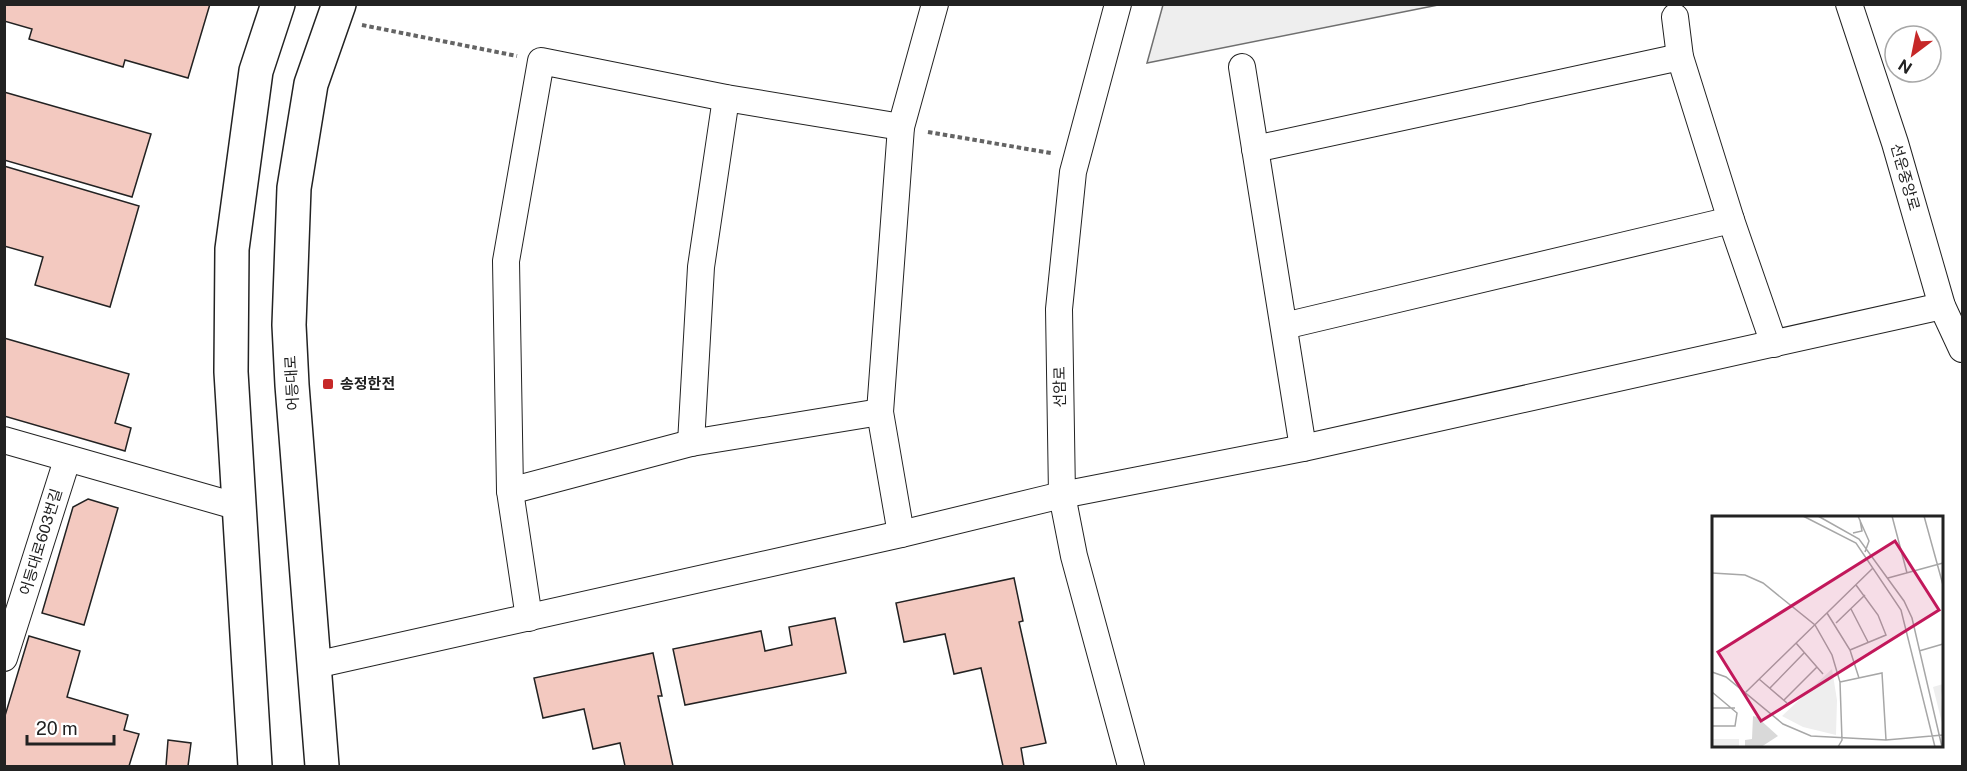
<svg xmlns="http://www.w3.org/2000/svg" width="1967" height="771" viewBox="0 0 1967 771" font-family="'Public Sans','Noto Sans KR',sans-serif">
  <rect width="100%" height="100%" fill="#fff"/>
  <polygon fill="#eee" stroke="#6f6f6f" stroke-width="1.5" points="1163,5 1163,4 1438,5 1147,63"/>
  <g fill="#f3c9c0" stroke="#222" stroke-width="1.5">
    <polygon points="4,4 210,4 188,78 125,60 123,67 29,39 32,29 4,21"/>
    <polygon points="4,92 151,134 132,197 4,160"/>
    <polygon points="4,166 139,206 110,307 35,285 43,257 4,246"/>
    <polygon points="4,338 129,374 115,423 131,428 125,451 4,416"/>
    <polygon points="88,499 118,508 84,625 42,613 73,507"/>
    <polygon points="1014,578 1023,621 1019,622 1046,743 1021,748 1024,766 1003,766 981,668 954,674 945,634 904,642 896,603"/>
    <polygon points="835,618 846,673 685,705 673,649 761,631 765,651 792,645 789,627"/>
    <polygon points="29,636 80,651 67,697 128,715 124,730 139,734 129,766 4,766 4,719"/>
    <polygon points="653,653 662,696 658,696 673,766 625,766 620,743 593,749 584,709 543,718 534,678"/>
    <polygon points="168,740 191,743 188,766 166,766"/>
  </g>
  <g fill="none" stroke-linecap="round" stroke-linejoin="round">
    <g stroke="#222" stroke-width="28">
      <g id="street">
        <polyline points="1118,4 1073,172 1059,309 1062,495 1074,556 1131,766"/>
        <polyline points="1849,4 1895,143 1942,306 1962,349"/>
        <polyline points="1675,17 1680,57 1731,220 1774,344"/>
        <polyline points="1242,67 1303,448"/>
        <polyline points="1255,149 1680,57"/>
        <polyline points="1284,326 1731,220"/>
        <polyline points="4,440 239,507"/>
        <polyline points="691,443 701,267 726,98"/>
        <polyline points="510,491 691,443 880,412"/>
        <polyline points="901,534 880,412 901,127 935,4"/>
        <polyline points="529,618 510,491 506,261 541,61 726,98 901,127"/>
        <polyline points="4,658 67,460"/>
        <polyline points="315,665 901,534 1062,495 1303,448 1942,306"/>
      </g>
    </g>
    <g stroke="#222" stroke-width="36">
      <g id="primary">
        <polyline points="255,766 231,372 232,249 256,71 278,4"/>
        <polyline points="322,766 292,385 289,325 294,188 311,84 339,4"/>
      </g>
    </g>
    <g stroke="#646464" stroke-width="4" stroke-dasharray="4.5 3" stroke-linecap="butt">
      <polyline points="362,25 517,56"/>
      <polyline points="928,132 1051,153"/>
    </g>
    <use href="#street" stroke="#fff" stroke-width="26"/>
    <use href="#primary" stroke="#fff" stroke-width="33"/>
  </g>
  <rect fill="#c62828" stroke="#fff" stroke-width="2" x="322" y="378" width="12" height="12" rx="3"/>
  <g text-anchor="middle" stroke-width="4.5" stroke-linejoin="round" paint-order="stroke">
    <g font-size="15" fill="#222" stroke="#fff">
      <text transform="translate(1905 177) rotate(74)" y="5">선운중앙로</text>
      <text transform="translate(292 383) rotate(-93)" y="5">어등대로</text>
      <text transform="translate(1060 387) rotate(-91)" y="5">선암로</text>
      <text transform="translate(41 542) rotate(-73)" y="5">어등대로603번길</text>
    </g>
    <g font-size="15" font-weight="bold" fill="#222" stroke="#fff" text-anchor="start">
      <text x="340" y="389">송정한전</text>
    </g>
  </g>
  <g transform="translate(1712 516)">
    <rect width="231" height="231" fill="#fff"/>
    <path d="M 120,153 L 125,184 L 124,219 L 91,211 L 70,200 ZM 231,168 L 229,181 L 231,211 L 221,171 ZM 0,223 L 27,223 L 27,231 L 0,231 Z" fill="#eee"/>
    <path d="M 41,200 L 45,201 L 66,220 L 49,231 L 33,231 L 33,224 L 40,223 Z" fill="#d9d9d9"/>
    <path fill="none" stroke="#a7a7a7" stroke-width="1.5" d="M 91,0 L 144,27 L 189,94 L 223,231M 106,0 L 147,23 L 192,85 L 200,102 L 230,231M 146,0 L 157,25 L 153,36M 180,0 L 195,57M 212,0 L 231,69M 141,17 L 150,15 L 148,4M 0,57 L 33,59 L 51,67 L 103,109 L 120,139 L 128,166 L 130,224 L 126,231M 176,62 L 231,47M 139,93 L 156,126M 115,97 L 138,134 L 147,162M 124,107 L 153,79M 84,127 L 111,158M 138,134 L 174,119 L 166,99 L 144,69M 207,135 L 231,128M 0,156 L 14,161 L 71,208 L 99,220 L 174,224 L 231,219M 47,163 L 75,187M 128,166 L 170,157 L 174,224M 58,172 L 92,137M 0,176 L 25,197 L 23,210 L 0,210M 34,176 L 161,52M 72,184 L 105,151M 0,192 L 23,192"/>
    <path fill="#c2185b" fill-opacity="0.15" stroke="#c2185b" stroke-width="3" d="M 183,25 L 227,94 L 49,205 L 6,136 Z"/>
    <rect width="231" height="231" fill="none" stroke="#222" stroke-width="3"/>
  </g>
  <rect width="1967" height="771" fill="none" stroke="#222222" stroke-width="12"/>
  <g transform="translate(1913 54) rotate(212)"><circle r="28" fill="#ffffff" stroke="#a7a7a7" stroke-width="1.5"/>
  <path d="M0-4.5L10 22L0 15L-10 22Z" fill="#c62828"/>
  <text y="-9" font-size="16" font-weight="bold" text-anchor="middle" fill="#222222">N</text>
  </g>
  <path d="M27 735v9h87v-9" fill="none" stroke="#222222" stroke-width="3"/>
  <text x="36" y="735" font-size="18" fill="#222222" stroke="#ffffff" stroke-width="4.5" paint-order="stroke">20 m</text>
</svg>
